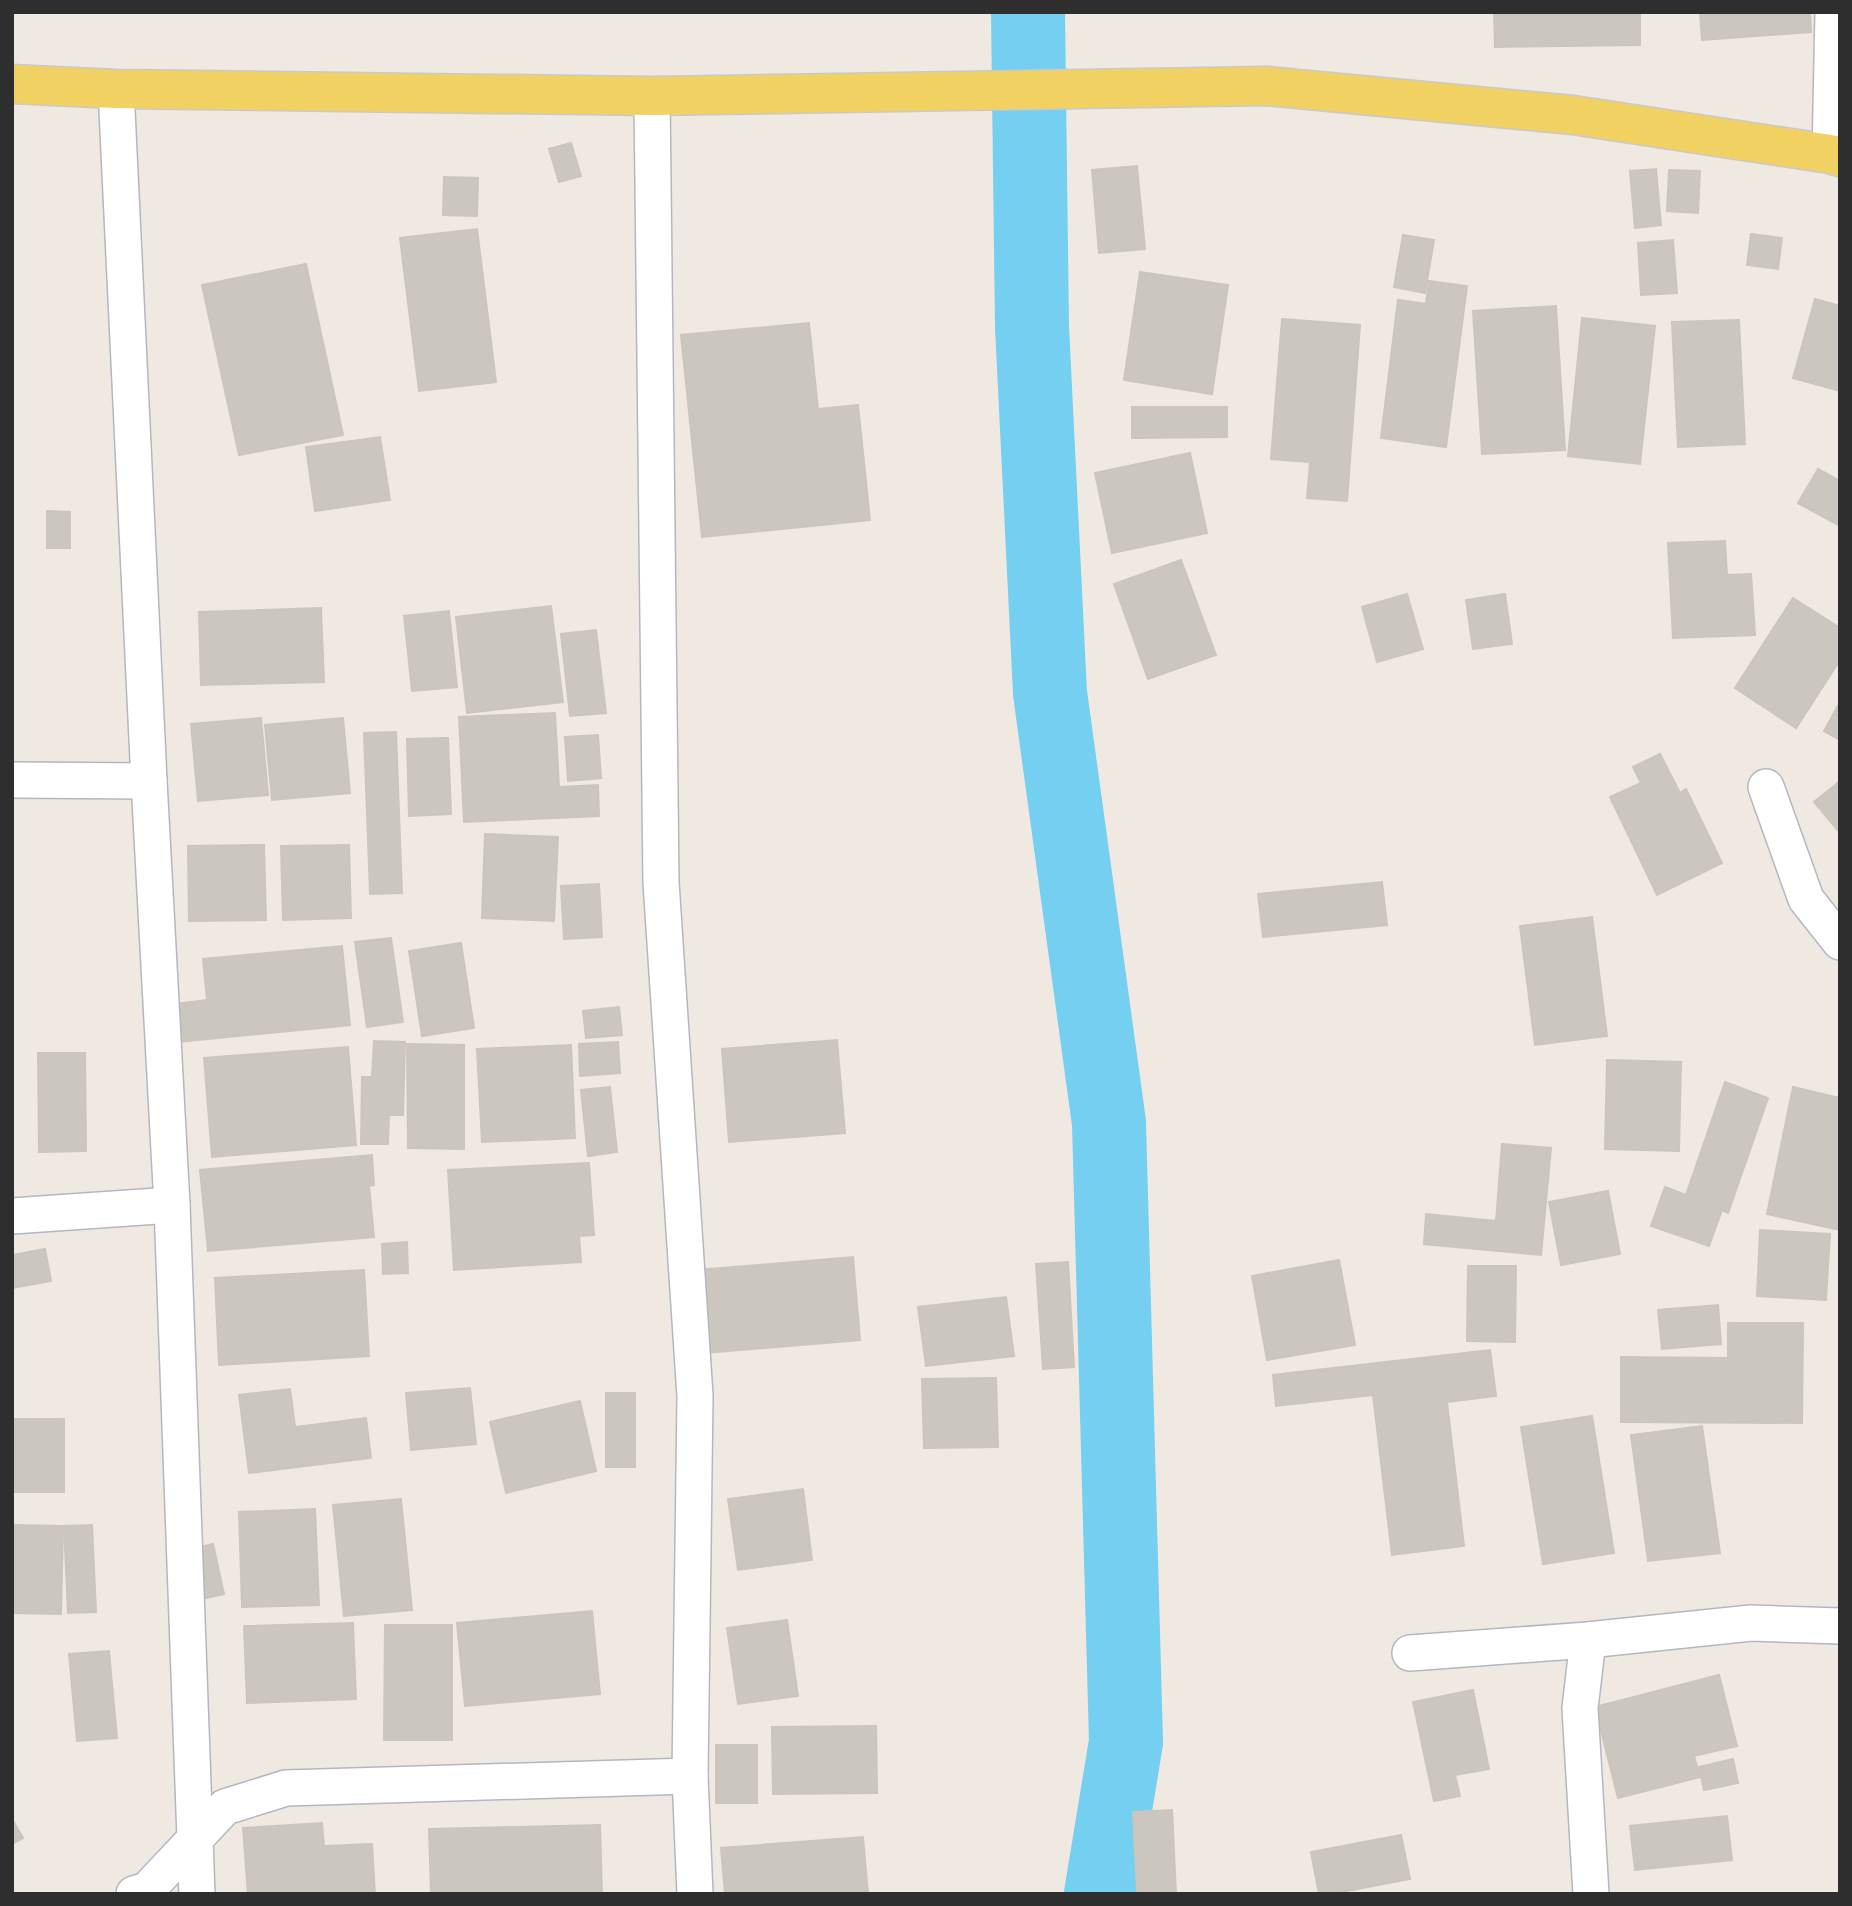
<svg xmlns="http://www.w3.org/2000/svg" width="1852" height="1906" viewBox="0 0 1852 1906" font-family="'Titillium Web',sans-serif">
  <rect width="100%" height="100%" fill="#efe9e1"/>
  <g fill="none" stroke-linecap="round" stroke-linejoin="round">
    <polyline stroke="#75cff0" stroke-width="74" points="1028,12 1032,327 1050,693 1109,1123 1126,1742 1101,1894"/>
  </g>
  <g fill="#cbc7bf" stroke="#cbc5ba" stroke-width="2">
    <polygon points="1494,12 1640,12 1640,45 1495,47"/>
    <polygon points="1700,12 1810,12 1811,32 1702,40"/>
    <polygon points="571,143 581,176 559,182 549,149"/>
    <polygon points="1137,166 1145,249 1099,253 1092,170"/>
    <polygon points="1656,169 1661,225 1635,228 1630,171"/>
    <polygon points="1669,170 1700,171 1698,213 1667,211"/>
    <polygon points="444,177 478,178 477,216 443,215"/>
    <polygon points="477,229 496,382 419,391 400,238"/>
    <polygon points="1751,234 1782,238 1778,269 1747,265"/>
    <polygon points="1403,235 1434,240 1425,293 1394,287"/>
    <polygon points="1673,240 1677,293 1641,295 1638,243"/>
    <polygon points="306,264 343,435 239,455 202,285"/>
    <polygon points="1140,272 1228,285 1212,394 1124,380"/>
    <polygon points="1429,281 1467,286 1446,447 1381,438 1398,300 1426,304"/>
    <polygon points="1815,299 1840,306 1840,391 1793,378"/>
    <polygon points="1556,306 1565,450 1482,454 1473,311"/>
    <polygon points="1582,318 1655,326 1640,464 1568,456"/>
    <polygon points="1282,319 1360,325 1347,501 1307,498 1310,462 1271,459"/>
    <polygon points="1739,320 1745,444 1678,447 1672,322"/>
    <polygon points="809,323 818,409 858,405 870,520 702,537 681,335"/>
    <polygon points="1132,407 1227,407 1227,437 1132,438"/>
    <polygon points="380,437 390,500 315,511 306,447"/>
    <polygon points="1190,453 1207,533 1112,553 1095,473"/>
    <polygon points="1818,469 1840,481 1840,526 1798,503"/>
    <polygon points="47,511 70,512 70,548 47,548"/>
    <polygon points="1725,541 1727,575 1751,574 1755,635 1673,638 1668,543"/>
    <polygon points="1181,560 1216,655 1148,679 1114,584"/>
    <polygon points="1407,594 1423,649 1377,662 1362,607"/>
    <polygon points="1505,594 1512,644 1473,649 1466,600"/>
    <polygon points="1793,598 1840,628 1840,660 1796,728 1735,688"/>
    <polygon points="551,606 563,702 467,713 456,617"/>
    <polygon points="321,608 324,682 201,685 199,612"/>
    <polygon points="449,611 457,687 412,691 404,616"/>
    <polygon points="596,630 606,713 570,716 561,634"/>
    <polygon points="1840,702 1840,740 1824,731"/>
    <polygon points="555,713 559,787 598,785 599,816 464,822 459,717"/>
    <polygon points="261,718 268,795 198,801 191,724"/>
    <polygon points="343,718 350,793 272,800 265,725"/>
    <polygon points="396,732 402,893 370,894 364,733"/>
    <polygon points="598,735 601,778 568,781 565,737"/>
    <polygon points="448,738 451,814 409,816 407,739"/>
    <polygon points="1660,754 1680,793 1686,789 1722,863 1657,895 1610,797 1641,783 1633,767"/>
    <polygon points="1840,781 1840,833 1814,802"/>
    <polygon points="485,834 558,837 554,921 482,918"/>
    <polygon points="264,845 266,920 189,921 188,846"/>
    <polygon points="349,845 351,918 283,920 281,846"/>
    <polygon points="1382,882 1387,925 1263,937 1258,894"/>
    <polygon points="599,884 602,937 564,939 561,886"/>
    <polygon points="1592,917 1607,1036 1535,1045 1520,926"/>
    <polygon points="391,938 403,1022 367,1027 355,942"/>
    <polygon points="461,943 474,1028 422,1036 409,951"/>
    <polygon points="342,946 350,1025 178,1042 174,1004 207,1000 203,959"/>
    <polygon points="619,1007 622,1035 586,1038 583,1011"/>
    <polygon points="837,1040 845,1133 729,1142 722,1049"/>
    <polygon points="374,1041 405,1042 403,1115 389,1115 388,1144 361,1144 362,1077 372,1077"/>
    <polygon points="618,1042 620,1073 580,1076 579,1044"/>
    <polygon points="407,1044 464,1045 464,1149 408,1148"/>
    <polygon points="571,1045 575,1138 482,1142 477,1049"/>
    <polygon points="348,1047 356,1145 212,1157 204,1058"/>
    <polygon points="38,1053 85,1053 86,1151 39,1152"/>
    <polygon points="1607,1060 1681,1062 1679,1151 1605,1149"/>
    <polygon points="1725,1082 1768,1098 1728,1213 1722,1210 1709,1246 1651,1226 1665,1187 1686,1195"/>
    <polygon points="610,1087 617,1152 588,1156 581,1090"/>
    <polygon points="1793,1087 1840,1098 1840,1230 1767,1214"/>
    <polygon points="1502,1144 1551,1148 1541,1255 1424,1244 1426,1214 1496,1221"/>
    <polygon points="372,1155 374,1185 369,1186 374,1237 208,1251 200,1170"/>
    <polygon points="589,1163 594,1235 579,1236 581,1262 454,1270 448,1170"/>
    <polygon points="1608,1191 1620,1254 1561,1265 1549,1202"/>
    <polygon points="1760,1230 1830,1234 1826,1300 1757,1296"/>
    <polygon points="407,1242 408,1273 383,1274 382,1244"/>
    <polygon points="45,1249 51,1281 12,1288 12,1255"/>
    <polygon points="853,1257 860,1340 705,1353 698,1270"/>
    <polygon points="1339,1260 1355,1345 1267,1360 1252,1276"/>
    <polygon points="1068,1262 1074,1367 1043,1369 1036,1264"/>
    <polygon points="1468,1266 1516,1266 1515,1342 1467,1341"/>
    <polygon points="364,1270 369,1356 219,1365 215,1278"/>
    <polygon points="1006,1297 1014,1356 926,1366 918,1307"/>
    <polygon points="1718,1305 1721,1344 1662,1349 1658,1310"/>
    <polygon points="1728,1323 1803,1323 1802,1423 1621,1422 1621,1357 1728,1358"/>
    <polygon points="1490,1350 1496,1396 1447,1402 1464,1546 1392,1555 1373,1395 1276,1406 1273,1375"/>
    <polygon points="996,1378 998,1447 924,1448 922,1379"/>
    <polygon points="470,1388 476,1444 411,1450 406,1393"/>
    <polygon points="290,1389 295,1427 366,1418 371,1458 249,1473 239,1395"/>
    <rect x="606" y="1393" width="29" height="74"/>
    <polygon points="580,1401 596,1471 506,1493 490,1422"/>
    <polygon points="1592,1416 1614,1553 1543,1564 1521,1427"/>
    <rect x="12" y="1419" width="52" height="73"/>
    <polygon points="1702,1426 1720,1553 1648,1561 1631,1435"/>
    <polygon points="803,1489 812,1560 738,1570 728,1499"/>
    <polygon points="401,1499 412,1610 344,1616 333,1505"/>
    <polygon points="315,1509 319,1605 242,1607 239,1512"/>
    <polygon points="12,1525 63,1526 61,1614 12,1613"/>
    <polygon points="92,1525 96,1612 68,1613 64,1526"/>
    <polygon points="213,1544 224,1594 202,1599 189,1550"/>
    <polygon points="592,1611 600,1694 465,1706 457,1623"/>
    <polygon points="787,1620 798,1696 738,1704 727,1628"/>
    <polygon points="353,1623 356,1699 247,1703 244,1626"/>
    <polygon points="385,1625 452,1625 452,1740 384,1740"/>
    <polygon points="109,1651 117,1738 77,1741 69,1654"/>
    <polygon points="1719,1675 1737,1746 1694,1756 1700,1777 1618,1798 1595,1707"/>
    <polygon points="1473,1690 1489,1769 1455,1775 1460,1796 1434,1801 1413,1702"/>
    <polygon points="876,1726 877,1793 773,1794 772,1727"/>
    <rect x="716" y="1745" width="41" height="58"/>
    <polygon points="1733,1759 1738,1783 1704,1790 1699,1767"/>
    <polygon points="1172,1810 1176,1894 1137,1894 1133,1812"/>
    <polygon points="1727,1816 1732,1860 1635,1870 1630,1826"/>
    <polygon points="12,1819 23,1838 12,1844"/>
    <polygon points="322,1823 324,1846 372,1844 375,1894 248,1894 243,1828"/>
    <polygon points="600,1825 602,1894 431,1894 429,1829"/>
    <polygon points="1401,1835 1410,1879 1331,1894 1319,1894 1311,1852"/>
    <polygon points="863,1837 868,1894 725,1894 721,1848"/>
  </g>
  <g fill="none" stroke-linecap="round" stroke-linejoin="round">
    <g stroke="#b4b7c1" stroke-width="38">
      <g id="minor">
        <polyline points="116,89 149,781 172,1205 197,1894"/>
        <polyline points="652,96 661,882 695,1396 690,1776 695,1894"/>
        <polyline points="1830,154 1833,12"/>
        <polyline points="12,780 149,781"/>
        <polyline points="1766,787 1806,899 1840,942"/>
        <polyline points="12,1216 172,1205"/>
        <polyline points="1588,1640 1580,1708 1591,1894"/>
        <polyline points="1410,1653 1588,1640 1751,1623 1840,1626"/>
        <polyline points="134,1894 147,1890 225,1807 286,1788 690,1776"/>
      </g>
    </g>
    <g stroke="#c9c9c9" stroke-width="41">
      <polyline id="primary" points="12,84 116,89 652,96 1267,86 1573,115 1830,154 1840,157"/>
    </g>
    <use href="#minor" stroke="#fff" stroke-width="35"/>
    <use href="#primary" stroke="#f2d163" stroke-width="38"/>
  </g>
  <rect width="1852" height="1906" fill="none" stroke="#2e2e2e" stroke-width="28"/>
</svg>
